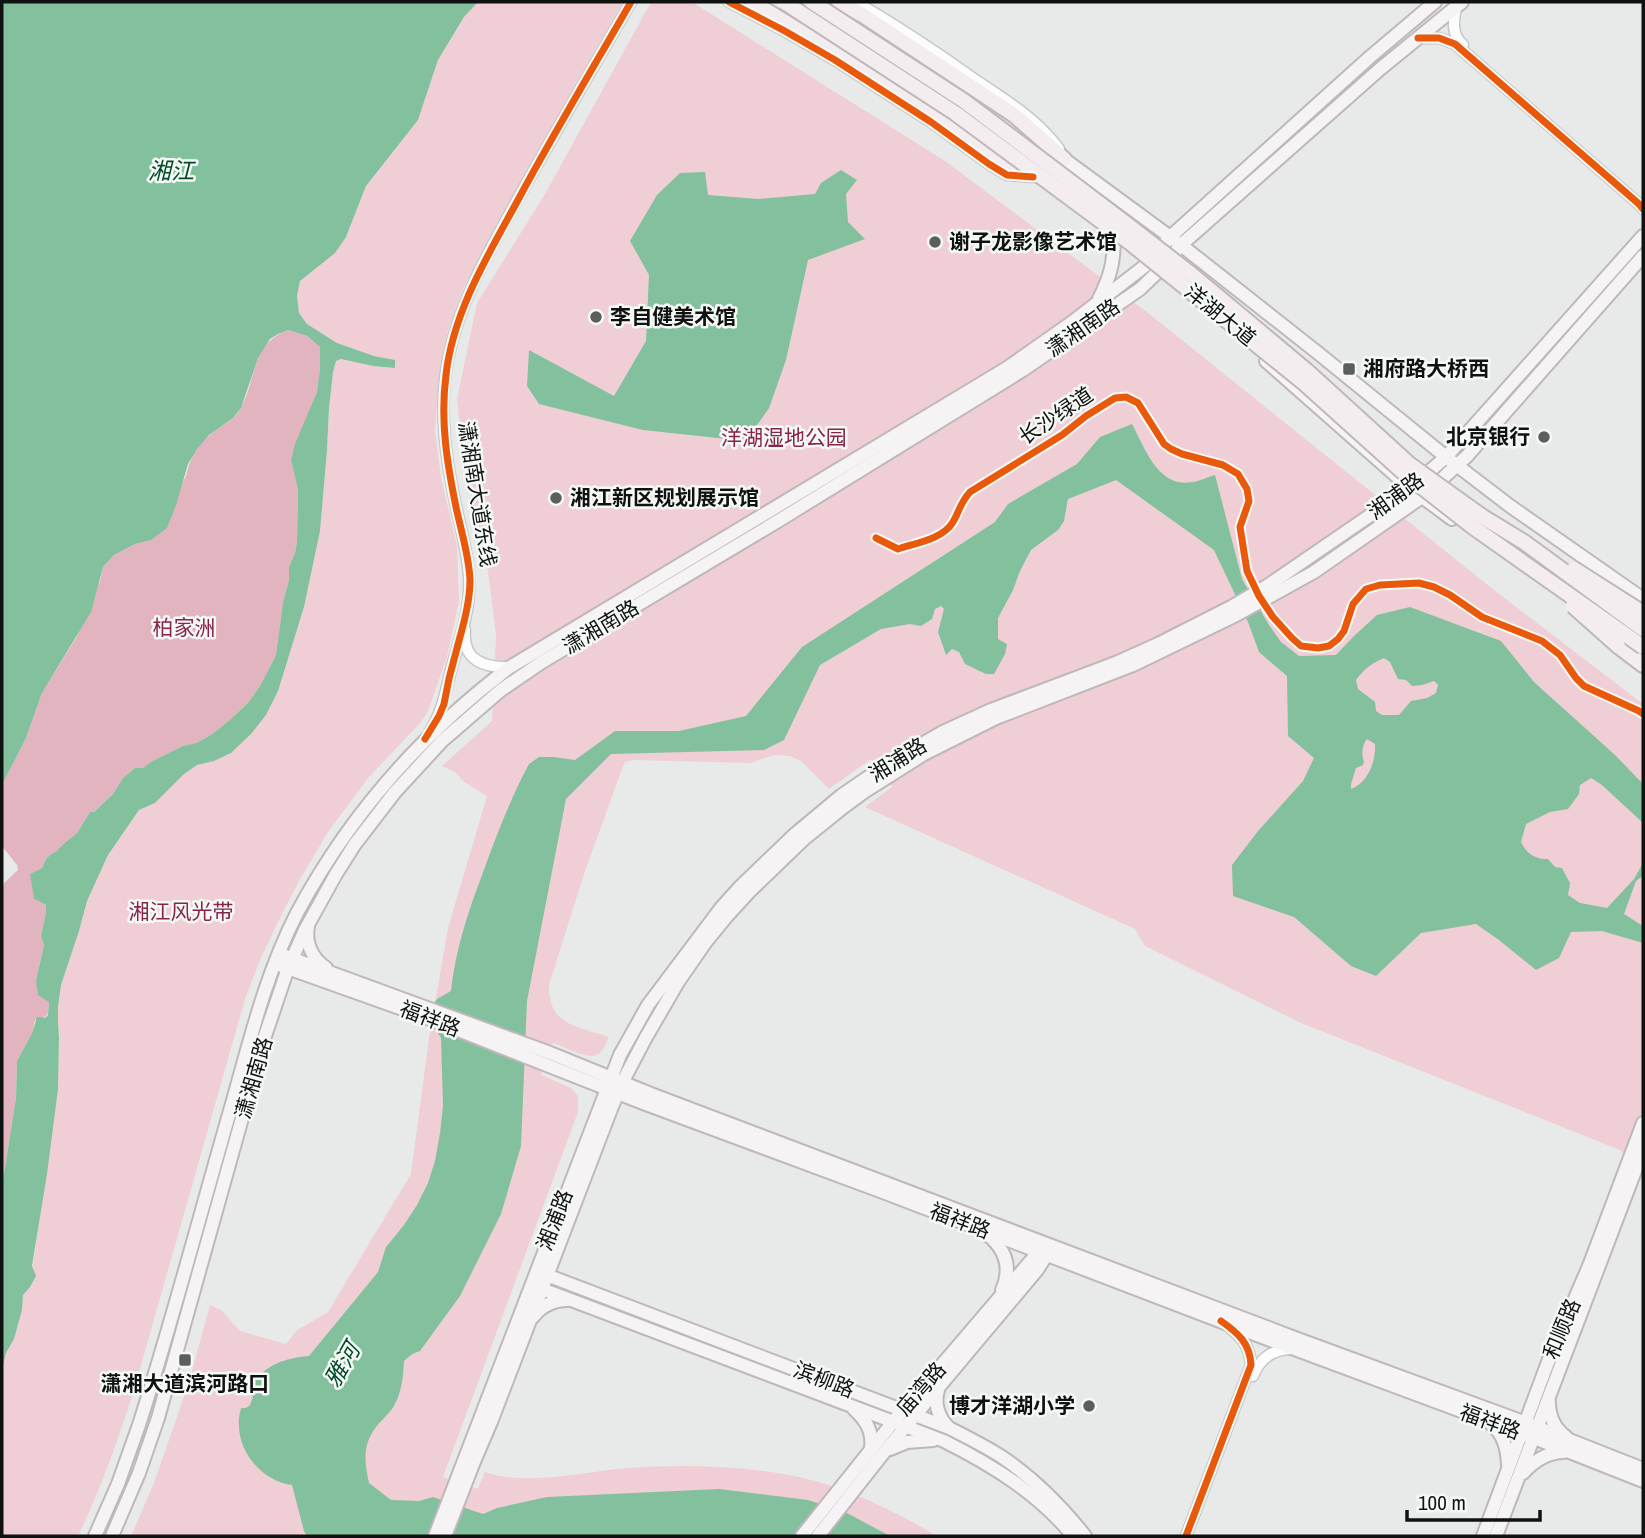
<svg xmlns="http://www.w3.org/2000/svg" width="1645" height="1538" viewBox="0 0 1645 1538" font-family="'Archivo Narrow','Noto Sans SC',sans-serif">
  <rect width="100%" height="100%" fill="#e8eae9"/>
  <g fill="#f0ced6">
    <path d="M 478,2 L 623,2 L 495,227 L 462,291 L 448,330 L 440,365 L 435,430 L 441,477 L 457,546 L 459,601 L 447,657 L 428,711 L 420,723 L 369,777 L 328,832 L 299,881 L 278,922 L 260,960 L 245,999 L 134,1390 C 118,1440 101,1489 78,1536 L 2,1536 L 2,1369 L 6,1353 L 14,1339 L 22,1310 L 23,1294 L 30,1287 L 58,1089 L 59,1037 L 58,1023 L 58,1007 L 61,985 L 79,931 L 87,901 L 108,855 L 139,810 L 155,803 L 184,774 L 197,765 L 214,761 L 231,753 L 251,734 L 266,715 L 278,691 L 304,607 L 320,531 L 327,450 L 329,408 L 333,372 L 336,361 L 341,359 L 373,366 L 395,368 L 395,360 L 374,356 L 337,343 L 307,324 L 299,313 L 297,296 L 300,281 L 316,268 L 346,237 L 366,186 L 418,120 L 438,60 L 464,17 Z"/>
    <path d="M 651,2 L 692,2 L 945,161 L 1143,309 L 1494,590 L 1643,704 L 1643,1174 L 1620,1150 L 1301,1023 L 1145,946 L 1135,929 L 865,807 L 892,787 L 871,759 L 829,789 L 801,761 L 790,756 L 774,755 L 750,763 L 634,760 L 625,762 L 622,769 L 585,871 L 549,985 C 548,1026 578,1026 609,1037 C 607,1041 604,1048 601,1052 C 591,1063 564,1046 553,1043 L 541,1075 L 571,1088 L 578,1096 L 578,1112 L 443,1477 L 478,1489 L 485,1472 C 527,1487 585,1471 628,1468 C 693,1463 774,1466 835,1487 C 871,1500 904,1516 936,1536 L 131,1536 L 154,1483 L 188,1385 L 210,1305 L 221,1310 L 240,1331 L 286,1344 L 296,1331 L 328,1312 L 411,1174 L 429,1038 L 448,928 L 487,796 L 464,782 L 455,772 L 442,766 L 492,721 L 496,635 L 488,571 L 464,464 L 457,399 L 477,303 L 545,194 Z"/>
  </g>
  <path fill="#e2b4c0" d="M 288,330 L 307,336 L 320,347 L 320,368 L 317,392 L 291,460 L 298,490 L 297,541 L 295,553 L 289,567 L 289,580 L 283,602 L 276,655 L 260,686 L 248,703 L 231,719 L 211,735 L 196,743 L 183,746 L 152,762 L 143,768 L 135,768 L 123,778 L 113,794 L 94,812 L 90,812 L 77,833 L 61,846 L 57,851 L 51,854 L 46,859 L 42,868 L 31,874 L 34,899 L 46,905 L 46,912 L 41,936 L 44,945 L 36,980 L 46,999 L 49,1002 C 48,1016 49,1017 35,1020 L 32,1033 L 17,1061 L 16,1098 L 2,1186 L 2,885 L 18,870 L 17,865 L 2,846 L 2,785 L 26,738 L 42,693 L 76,638 L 100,581 L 103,567 L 114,555 L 135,544 L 151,540 L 186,476 C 189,460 197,445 210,435 C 218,427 229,423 236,415 C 258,387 247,345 288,330 Z"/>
  <g fill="#83c09e" fill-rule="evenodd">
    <polygon points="2,2 478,2 464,17 438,60 418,120 366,186 346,237 335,253 300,281 297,296 299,313 307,324 337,343 374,356 395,360 395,368 373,366 341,359 336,361 333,372 329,408 327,450 320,531 304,607 278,691 266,715 251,734 231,753 214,761 197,765 184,774 155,803 139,810 108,855 87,901 79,931 61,985 58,1007 58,1023 59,1037 58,1089 47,1174 32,1266 36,1276 30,1287 23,1295 22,1310 14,1339 6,1353 2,1369 2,1186 16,1098 17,1061 32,1033 37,1017 45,1018 48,1015 49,1002 38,995 36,980 44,945 41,936 46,912 46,905 34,899 30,874 42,868 46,859 51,854 57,851 61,846 77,833 90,812 94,812 113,794 123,778 135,768 143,768 151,762 183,746 196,743 211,735 231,719 248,703 260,686 276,655 283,602 289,580 289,567 295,553 297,541 298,490 291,460 295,444 317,392 320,368 320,347 307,336 288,330 278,334 270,339 258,358 241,408 233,418 209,435 197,449 188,464 176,505 167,528 151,540 135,544 114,555 103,567 91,612 42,693 26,738 2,785"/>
    <polygon points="841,170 857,180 846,194 848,222 865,239 808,260 786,360 769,408 746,441 643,430 539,404 527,386 529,350 614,396 646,341 649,275 630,241 657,195 680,173 705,172 708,195 758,199 815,194 821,183"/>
    <path d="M 1132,424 C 1145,448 1158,489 1193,482 C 1200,481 1208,477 1215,475 L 1242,579 L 1269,625 L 1281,642 L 1299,656 L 1336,655 L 1354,636 L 1377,615 L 1410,607 L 1501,641 L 1534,682 L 1615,755 L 1643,784 L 1643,823 L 1602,785 L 1591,778 L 1580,785 L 1579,794 L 1568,809 L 1550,812 L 1526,824 L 1521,842 C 1527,854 1535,859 1548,859 L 1555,867 L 1562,868 L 1570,883 L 1568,895 L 1580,903 L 1607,908 L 1634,879 L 1643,863 L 1643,876 L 1636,881 L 1624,914 L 1643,926 L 1643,943 L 1602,931 L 1571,932 L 1559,958 L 1536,970 L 1499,940 L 1476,924 L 1421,933 L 1376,976 L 1351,966 L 1294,917 L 1233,896 L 1232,865 L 1258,831 L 1303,781 L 1314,758 L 1288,736 L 1287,676 L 1259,652 L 1248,622 L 1214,550 L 1116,480 L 1068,499 L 1064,521 L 1058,530 L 1031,550 L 1020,571 L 1013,590 L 998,618 L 998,639 L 1007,644 L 1005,654 L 994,674 L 986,674 L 965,664 L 959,652 L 952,649 L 946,655 L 938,632 L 944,609 L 941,606 L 935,609 L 932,619 L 921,626 L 910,624 L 881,629 L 820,665 L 784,740 L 764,750 L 611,754 L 566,799 L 527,1001 L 521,1146 L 501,1214 L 460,1296 L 420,1351 L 412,1354 L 404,1361 C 403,1377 402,1394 392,1409 C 387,1416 379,1422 374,1430 C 362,1447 365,1464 369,1483 L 391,1500 L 419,1501 L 433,1497 L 483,1514 L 497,1508 L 547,1497 L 719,1489 L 808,1500 L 845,1512 L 890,1536 L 307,1536 L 304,1531 L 292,1485 C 263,1481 239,1454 239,1425 C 238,1419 240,1413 241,1408 L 246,1408 L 250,1405 L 253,1397 L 247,1391 C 264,1366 279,1359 309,1356 L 378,1272 L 386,1247 L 404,1225 L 417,1205 L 428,1183 L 435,1161 L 440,1133 L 443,1106 L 441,1038 L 433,1025 L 433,1005 L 437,999 L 451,991 C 455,951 468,912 482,875 C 496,837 510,799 529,764 L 539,757 L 554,757 L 575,760 L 615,731 L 679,731 L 746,716 L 802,647 L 995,522 L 1008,504 L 1077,464 L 1100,437 ZM 1384,658 L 1390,662 L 1398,679 L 1406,680 L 1412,686 L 1422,685 L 1434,681 L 1438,685 L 1436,693 L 1427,698 L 1411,701 L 1399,715 L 1382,715 L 1376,711 L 1375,702 L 1358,689 L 1356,680 C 1364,669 1372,663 1384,658 ZM 1367,739 L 1375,744 C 1376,761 1368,783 1351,789 L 1351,784 L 1356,768 L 1363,765 L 1364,761 C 1361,754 1362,745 1367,739 Z"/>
  </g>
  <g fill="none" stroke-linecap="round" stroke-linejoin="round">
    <g stroke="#c6c8c7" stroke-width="13">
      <g id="minor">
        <polyline points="729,2 783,30 835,60 931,122 989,164 1007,175 1033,177"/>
        <path d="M 856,2 C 897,26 938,53 977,81 C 1007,101 1038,120 1059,149"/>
        <path d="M 1457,5 C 1453,20 1451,34 1463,45"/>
        <polyline points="1419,38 1439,38 1455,44 1639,204 1643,209"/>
        <path d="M 465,630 C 462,661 485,668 510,667"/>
        <path d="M 430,731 C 443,711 446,689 452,666 C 460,638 471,608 469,578 C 468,555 462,533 457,511 C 446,461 438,409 448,359 C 459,303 488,253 515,204 C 553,136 592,69 631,2"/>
        <path d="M 1253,1376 C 1260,1358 1273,1349 1292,1349"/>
        <path d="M 1186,1536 L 1251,1365 C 1250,1348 1243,1338 1230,1328"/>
      </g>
    </g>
    <g stroke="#bfb8ba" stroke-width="16">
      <g id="major">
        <polyline points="1064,159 1181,245 1318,353 1446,457 1510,506 1643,599"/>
        <path d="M 1099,299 C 1111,275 1114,262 1114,235"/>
        <polyline points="1266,361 1410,488 1452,519"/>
        <path d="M 308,926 C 305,943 312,958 326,968"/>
        <polyline points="285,956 550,1053 651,1094 1295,1338 1526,1423 1643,1469"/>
        <polyline points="282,966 425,1017 643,1103 883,1192 1238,1328 1534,1438 1643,1481"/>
        <path d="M 988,1235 C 1006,1250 1012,1268 1002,1290"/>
        <path d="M 541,1273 L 949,1428 C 967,1437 985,1446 1002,1457 C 1033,1478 1062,1507 1085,1536"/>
        <path d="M 534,1286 L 944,1441 C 992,1465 1039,1494 1073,1536"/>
        <path d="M 533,1317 C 542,1305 553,1300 568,1300"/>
        <path d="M 938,1390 C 934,1403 938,1417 948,1427"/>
        <path d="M 1549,1402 C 1549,1417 1554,1428 1566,1437"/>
        <path d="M 854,1409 C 867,1421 873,1432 871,1449"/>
        <path d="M 1491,1424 C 1504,1435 1507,1448 1508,1464"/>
        <polyline points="890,1449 907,1442 933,1440"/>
        <path d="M 1523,1473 C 1534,1461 1547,1452 1564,1452"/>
        <path d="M 95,1536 L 118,1484 L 139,1425 C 173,1319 201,1211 232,1104 C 250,1040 266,973 297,913 C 350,814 421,734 510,667 L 1007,368 L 1071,323 L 1150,262 L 1170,237 L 1179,229 L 1370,57 L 1435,2"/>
        <polyline points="112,1536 139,1473 158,1418 265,1036 288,968 305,930 336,874 355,844 395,792 442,741 501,690 542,662 778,521 1023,370 1140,289 1162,268 1181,245 1380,69 1462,2"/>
        <polyline points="435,1536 620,1055 648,1005 721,908 741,886 794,835 842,795 889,763 943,732 991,710 1118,662 1158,644 1233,606 1267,586 1410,488 1446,457 1643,236"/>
        <polyline points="445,1536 473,1464 491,1422 611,1109 622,1083 645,1039 678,982 705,943 727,916 749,892 805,838 841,809 864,792 924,754 996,718 1133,665 1238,614 1314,572 1422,497 1467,456 1643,256"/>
        <polyline points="802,1536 893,1422 1035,1256 1040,1246"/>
        <polyline points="818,1536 881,1456 1037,1270 1050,1250"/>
        <polyline points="1483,1536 1551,1354 1589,1266 1643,1123"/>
        <polyline points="1496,1536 1643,1150"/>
      </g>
    </g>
    <g stroke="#bfb8ba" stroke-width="18">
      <g id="highway">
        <polyline points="752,2 938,114 989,152 1024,170"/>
        <polyline points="839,2 864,16 1014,115 1064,159"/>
        <polyline points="1618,646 1643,665"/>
      </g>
    </g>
    <use href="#minor" stroke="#fcfcfc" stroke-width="10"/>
    <use href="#major" stroke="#f6f3f4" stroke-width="12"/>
    <use href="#highway" stroke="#f4edef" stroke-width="14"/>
    <g stroke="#bfb8ba" stroke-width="18" stroke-linecap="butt">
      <g id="highway-bridge">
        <polyline points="784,2 955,113 1128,241 1304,383 1404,473 1473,527 1643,647"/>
        <polyline points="812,2 964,101 1124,222 1191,274 1307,371 1409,464 1483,517 1524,542 1643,629"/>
        <polyline points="1574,569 1643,613"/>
        <polyline points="1573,606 1618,646"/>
      </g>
    </g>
    <use href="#highway-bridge" stroke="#f4edef" stroke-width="14"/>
    <g stroke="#f5f9f6" stroke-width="11">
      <g id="cycleway">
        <polyline points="729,2 783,30 835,60 931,122 989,164 1007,175 1033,177"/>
        <polyline points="1418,38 1439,38 1455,44 1639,204 1643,209"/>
        <path d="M 876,538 L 898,549 C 916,543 943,539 953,522 C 960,510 960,503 970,492 L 1062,435 L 1086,416 L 1115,398 L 1126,397 L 1138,403 L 1164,444 L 1171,449 L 1182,454 L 1223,465 L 1238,474 L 1247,489 L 1249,501 L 1240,527 L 1247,571 L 1259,596 L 1273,617 L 1292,638 L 1301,646 L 1318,648 L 1329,646 L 1338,639 L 1344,631 L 1353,604 L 1366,589 L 1380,585 L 1419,583 L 1434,587 L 1450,595 L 1482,617 L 1542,641 L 1560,655 L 1576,678 L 1584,686 L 1639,711 L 1643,714"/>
        <path d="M 425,739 L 439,716 L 444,704 C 447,686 451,669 456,652 C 462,629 470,604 470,580 C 469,555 461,531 456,507 C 447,463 440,420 446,375 C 453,312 488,255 518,200 C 554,133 593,68 631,2"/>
        <path d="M 1186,1536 L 1251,1365 C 1250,1343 1238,1333 1221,1321"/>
      </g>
    </g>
    <use href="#cycleway" stroke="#e8590c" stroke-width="7"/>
  </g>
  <g fill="#5c5e5d" stroke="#f5f9f6" stroke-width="2.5">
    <circle cx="935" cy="242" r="7"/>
    <circle cx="596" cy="317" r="7"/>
    <rect x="1342" y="362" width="14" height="14" rx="3.5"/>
    <circle cx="1544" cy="437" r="7"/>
    <circle cx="556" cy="498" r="7"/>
    <rect x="178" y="1353" width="14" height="14" rx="3.5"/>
    <circle cx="1089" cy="1406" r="7"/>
  </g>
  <g text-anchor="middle" stroke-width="5" stroke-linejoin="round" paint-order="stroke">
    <g font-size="21" font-weight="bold" fill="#101211" stroke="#f5f9f6" text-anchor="start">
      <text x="949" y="249">谢子龙影像艺术馆</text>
      <text x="610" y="324">李自健美术馆</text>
      <text x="1363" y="376">湘府路大桥西</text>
      <text x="1530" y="444" text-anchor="end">北京银行</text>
      <text x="570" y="505">湘江新区规划展示馆</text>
      <text x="185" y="1391" text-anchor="middle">潇湘大道滨河路口</text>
      <text x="1075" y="1413" text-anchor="end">博才洋湖小学</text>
    </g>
    <g font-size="21" fill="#101211" stroke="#f5f9f6">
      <text transform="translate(1220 315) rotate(39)" y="7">洋湖大道</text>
      <text transform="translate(1083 328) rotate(-35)" y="7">潇湘南路</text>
      <text transform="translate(1056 416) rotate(-34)" y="7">长沙绿道</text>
      <text transform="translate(477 494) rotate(81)" y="7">潇湘南大道东线</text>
      <text transform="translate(1396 496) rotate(-36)" y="7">湘浦路</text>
      <text transform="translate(601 627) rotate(-31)" y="7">潇湘南路</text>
      <text transform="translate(898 760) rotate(-32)" y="7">湘浦路</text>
      <text transform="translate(430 1019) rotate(21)" y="7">福祥路</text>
      <text transform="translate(254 1078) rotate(-74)" y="7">潇湘南路</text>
      <text transform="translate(555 1220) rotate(-69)" y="7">湘浦路</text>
      <text transform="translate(960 1221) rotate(21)" y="7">福祥路</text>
      <text transform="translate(1562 1329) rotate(-67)" y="7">和顺路</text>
      <text transform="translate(824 1380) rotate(21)" y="7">滨柳路</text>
      <text transform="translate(921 1389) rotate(-49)" y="7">庙湾路</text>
      <text transform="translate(1490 1422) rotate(20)" y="7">福祥路</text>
    </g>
    <g font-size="21" fill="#882349" stroke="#f5f9f6">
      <text x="784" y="445">洋湖湿地公园</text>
      <text x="184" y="635">柏家洲</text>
      <text x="181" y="919">湘江风光带</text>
    </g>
    <g font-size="23" font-style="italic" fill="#044b2c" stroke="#f5f9f6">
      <text x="171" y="179">湘江</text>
      <text transform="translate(342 1365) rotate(-60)" y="8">雅河</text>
    </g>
  </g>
  <rect width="1645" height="1538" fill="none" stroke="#101211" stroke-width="7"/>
  <path d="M1407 1510v10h133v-10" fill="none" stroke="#101211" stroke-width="3.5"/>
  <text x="1418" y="1510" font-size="21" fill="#101211" stroke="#f5f9f6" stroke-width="5" paint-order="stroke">100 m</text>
</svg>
